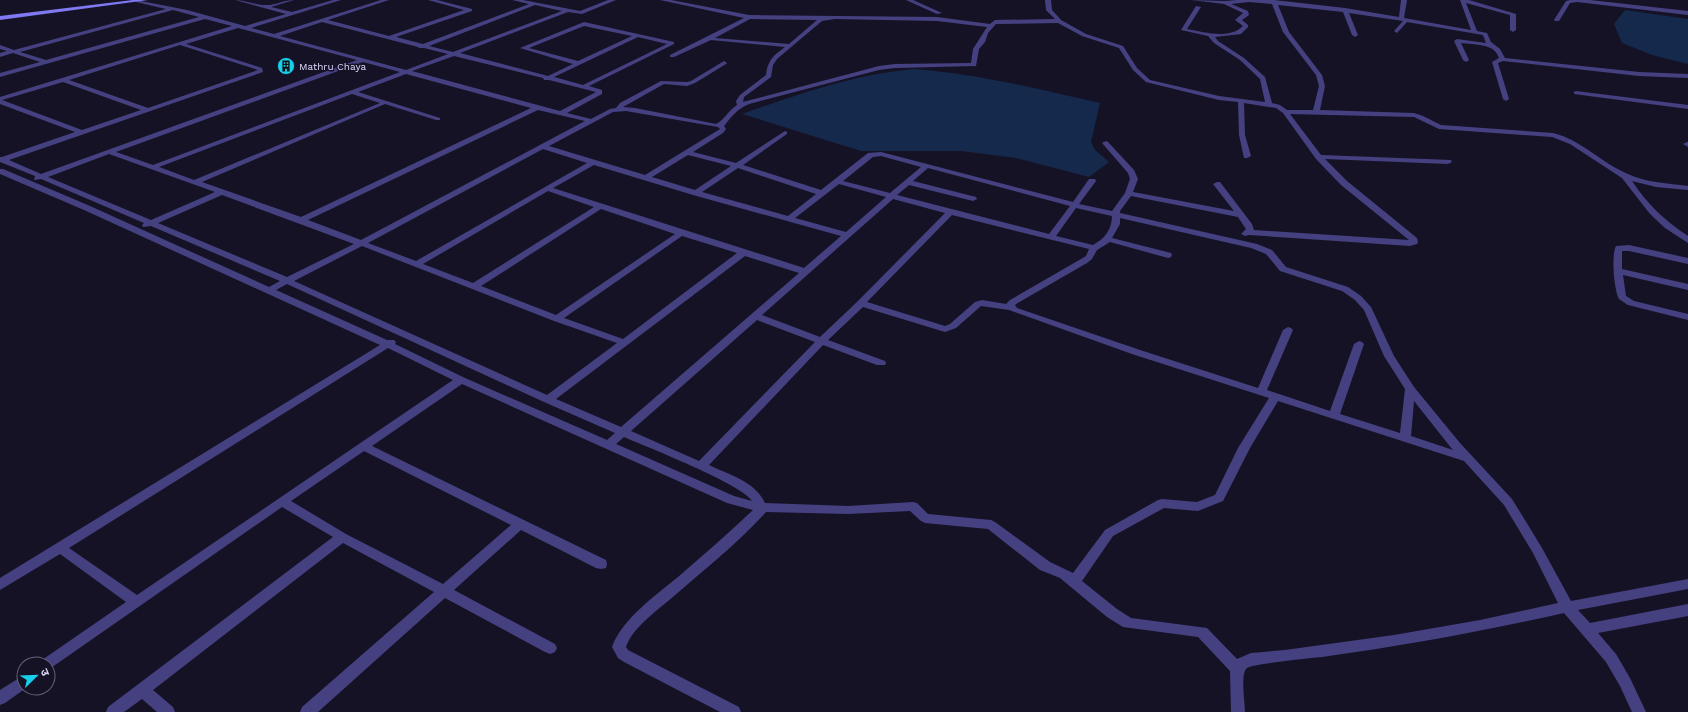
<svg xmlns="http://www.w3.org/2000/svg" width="1688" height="712" viewBox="0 0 1688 712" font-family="'Work Sans','Noto Sans Devanagari',sans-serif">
  <rect width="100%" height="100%" fill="#161226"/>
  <g fill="#15294c">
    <polygon points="1625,10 1688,19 1688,64 1652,55 1622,43 1614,24"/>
    <path d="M 915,69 C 977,74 1039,89 1100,103 L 1091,142 L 1095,150 L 1109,162 L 1089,177 L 1016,158 L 961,151 L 861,151 L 742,114 C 799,94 855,74 915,69 Z"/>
  </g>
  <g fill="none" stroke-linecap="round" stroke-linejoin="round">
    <g fill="#454181" fill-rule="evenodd">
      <path d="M 136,0 L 187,10 L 245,26 L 286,14 L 235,0 C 246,0 255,5 265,5 C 274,6 284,0 294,0 L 271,7 L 292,12 L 333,0 L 341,0 L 251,28 L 274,34 L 381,0 L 389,0 L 328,20 L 389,36 L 464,10 L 428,0 L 437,0 L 472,9 L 472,11 L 396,37 L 423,44 L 529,4 L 512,0 L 523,0 L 580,11 L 608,0 L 616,0 L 582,14 L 568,12 L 460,53 L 548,76 L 573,64 L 520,48 L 584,22 L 674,42 L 674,44 L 589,86 L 602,90 L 602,94 L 567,113 L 591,119 L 610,109 L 616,108 L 620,103 L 661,81 L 687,82 L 691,81 L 724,61 L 727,63 L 726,64 L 695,83 L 687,86 L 664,84 L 623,107 L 635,108 L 716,124 C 722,122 729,110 737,105 L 736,101 L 740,95 L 766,75 C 768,60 773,56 785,47 L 711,40 L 674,57 L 670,57 L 670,55 L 744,18 L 660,0 L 671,0 L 749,15 L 937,17 L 990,24 L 995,20 L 1055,19 L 1046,10 L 1045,0 L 1051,0 L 1052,10 L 1061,20 L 1086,34 L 1123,46 L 1137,68 L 1150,80 L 1219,96 L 1265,102 L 1260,79 L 1240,60 L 1214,43 L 1208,36 L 1181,30 L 1196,6 L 1201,7 L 1187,29 C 1204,32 1229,40 1243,26 L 1235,20 L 1243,13 L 1224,4 L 1191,0 L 1225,1 L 1237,0 L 1274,0 L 1345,8 L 1399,17 L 1401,0 L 1407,0 L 1404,18 L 1471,30 L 1460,0 L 1469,0 L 1516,14 L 1516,30 L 1513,32 L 1510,30 L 1510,15 L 1466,3 L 1477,31 L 1487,33 L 1491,42 L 1500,49 L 1505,58 L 1639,72 L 1688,74 L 1688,78 L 1639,76 L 1503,61 L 1498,63 L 1509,99 L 1506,101 L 1503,99 L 1492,62 L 1499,58 C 1495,43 1474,45 1461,43 L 1469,60 L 1466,62 L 1463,60 L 1454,41 L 1457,39 L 1486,43 L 1483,35 L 1407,22 L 1397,33 L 1394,31 L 1403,21 L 1349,13 L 1358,35 L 1355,37 L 1352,35 L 1343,12 L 1278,5 L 1289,32 L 1322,75 L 1325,86 L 1320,110 L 1414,113 L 1423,116 L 1441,125 L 1553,133 C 1582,140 1601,163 1628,174 C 1647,183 1668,183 1688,186 L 1688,190 L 1656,187 L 1632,181 C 1647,204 1665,221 1688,236 L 1688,243 L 1665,228 L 1650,214 L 1622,178 L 1570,144 L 1552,137 L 1439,129 L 1414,117 L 1290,114 L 1321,155 L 1451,160 L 1452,162 L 1448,164 L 1325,159 L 1347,181 L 1417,238 L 1418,242 L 1417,244 L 1410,246 L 1249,235 L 1245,236 L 1241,234 L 1246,229 L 1238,217 L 1131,196 L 1120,211 L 1120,213 L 1257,244 L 1272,250 L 1286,267 L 1348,287 L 1361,296 L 1371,307 L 1394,356 L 1414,387 L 1460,443 L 1512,499 L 1542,548 L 1571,601 L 1688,579 L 1688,589 L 1578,610 L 1590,623 L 1688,604 L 1688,616 L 1598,633 L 1616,654 L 1630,678 L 1646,712 L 1632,712 L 1620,686 L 1606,662 L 1564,613 C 1484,631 1403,646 1322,657 C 1311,658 1252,664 1247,668 C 1240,673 1245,703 1245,712 L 1231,712 L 1230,671 L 1198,637 L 1123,627 L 1107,617 L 1060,578 L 1040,570 L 988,529 L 925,523 L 921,521 L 910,511 L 848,514 L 766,512 C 738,543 705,569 674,596 C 659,609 632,628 626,647 L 628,650 L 739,707 L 741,712 L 720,712 L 624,662 L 618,658 L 612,647 C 622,619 655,596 678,577 C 703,555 729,533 753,510 L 727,503 L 462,384 L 372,446 L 606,560 L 607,564 L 606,568 L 601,569 L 596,568 L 521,530 L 454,590 L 555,644 L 557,648 L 555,652 L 550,654 L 545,652 L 445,598 L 318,712 L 300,712 L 302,707 L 434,592 L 343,543 L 153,690 L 173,707 L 175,712 L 157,712 L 142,699 L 124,712 L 106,712 L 108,707 L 333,537 L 282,507 L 48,670 L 48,664 L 40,664 L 42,660 L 126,602 L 60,554 L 0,590 L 0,578 L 380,345 L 84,210 L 0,174 L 0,169 L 3,169 L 90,206 L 269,287 L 280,281 L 151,226 L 143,227 L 142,225 L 144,223 L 41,179 L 34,180 L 35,176 L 0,162 L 0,157 L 2,157 L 75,132 L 0,104 L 0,97 L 232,26 L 205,19 L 0,77 L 0,73 L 40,62 L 13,53 L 0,57 L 0,53 L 7,51 L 0,49 L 0,45 L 14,50 L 166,9 L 136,2 ZM 1249,2 L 1272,4 L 1283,32 L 1316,75 L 1319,86 L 1313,110 L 1287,110 L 1280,105 L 1272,103 L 1265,77 L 1244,58 L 1218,41 L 1215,37 L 1241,34 L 1248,27 L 1248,25 L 1242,20 L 1249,15 L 1248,11 L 1231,4 ZM 535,5 L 562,11 L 453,52 L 429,46 ZM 173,10 L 199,17 L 46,60 L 20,52 ZM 750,19 L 817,20 L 789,44 L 715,38 ZM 835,19 L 937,21 L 987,27 L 973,49 L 971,63 L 895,64 L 879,66 L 743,102 L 744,97 L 771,77 L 773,65 L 777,59 L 822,21 ZM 322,22 L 418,47 L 419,48 L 424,48 L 448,54 L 406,70 L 280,36 ZM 1058,23 L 1082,36 L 1119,48 L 1133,70 L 1146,82 L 1219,100 L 1238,102 L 1239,135 L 1244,158 L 1247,158 L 1251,156 L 1245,135 L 1244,103 L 1276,108 L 1283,113 L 1316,159 L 1341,185 L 1409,240 L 1254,230 L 1252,224 L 1220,182 L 1217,182 L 1213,184 L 1234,211 L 1133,192 L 1138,179 L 1134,170 L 1108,142 L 1106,141 L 1102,143 L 1128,173 L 1130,179 L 1125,193 L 1112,211 L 1079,204 L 1096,181 L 1095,179 L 1089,179 L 1073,202 L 881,152 L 868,153 L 821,190 L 743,165 L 787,134 L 787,132 L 785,131 L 736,163 L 693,152 L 723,133 L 726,129 L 724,126 C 732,116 737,109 749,104 L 879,70 L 895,68 L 976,66 L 979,49 L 985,42 L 988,33 L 996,24 ZM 584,26 L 632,36 L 578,61 L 529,48 ZM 238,28 L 357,60 L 41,174 L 9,160 L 263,72 L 262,68 L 186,44 ZM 638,37 L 667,44 L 583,85 L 554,77 ZM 180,45 L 258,70 L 148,108 L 69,80 ZM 454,56 L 543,78 L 544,80 L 549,80 L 596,92 L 560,111 L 412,71 ZM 363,62 L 400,72 L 153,165 L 116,152 ZM 406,74 L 531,108 L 301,217 L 202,182 L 385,104 L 436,120 L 440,120 L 440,118 L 358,92 ZM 63,82 L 141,110 L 82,130 L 2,100 ZM 352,94 L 380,103 L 194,180 L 159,167 ZM 538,110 L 585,121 L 361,240 L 308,220 ZM 626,111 L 718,127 L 720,129 L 645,175 L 549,146 L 613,112 ZM 543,149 L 587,163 L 416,261 L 368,243 ZM 109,154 L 215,192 L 151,220 L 48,177 ZM 688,155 L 731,166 L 695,190 L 652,177 ZM 881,156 L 921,167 L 890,193 L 843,181 L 873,157 ZM 594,165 L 693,195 L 841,236 L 804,268 L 553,188 ZM 738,168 L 816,194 L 788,216 L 702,192 ZM 928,168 L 1070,206 L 1049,234 L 897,195 L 909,185 L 973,201 L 977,199 L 976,197 L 913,181 ZM 839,184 L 886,197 L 846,232 L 795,218 ZM 548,191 L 594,207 L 473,283 L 423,264 ZM 222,195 L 354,244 L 287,277 L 158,223 ZM 893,199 L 945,213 L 858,301 L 820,337 L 762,315 ZM 1076,208 L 1112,216 C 1112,230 1104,239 1093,245 L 1056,236 ZM 601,209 L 675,234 L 556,315 L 481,286 ZM 952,215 L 1089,249 L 1086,256 L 1081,259 L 1010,300 L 1006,304 L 982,300 L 975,302 L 950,324 L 945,326 L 867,302 ZM 1120,218 L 1251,248 L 1266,254 L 1280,271 L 1342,291 L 1355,300 L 1364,310 L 1384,356 L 1405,389 L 1400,433 L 1340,414 L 1364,344 L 1362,342 L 1359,341 L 1354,344 L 1330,411 L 1267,390 L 1293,330 L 1291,328 L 1288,327 L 1283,330 L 1258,388 L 1140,350 L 1017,308 L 1015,305 L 1016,304 L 1087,263 L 1092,259 L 1097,250 L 1110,242 L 1168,258 L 1171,257 L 1172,255 L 1171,253 L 1112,238 L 1120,224 ZM 682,236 L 737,253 L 623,339 L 564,318 ZM 362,246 L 554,321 L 617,343 L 547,395 L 294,281 ZM 745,256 L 799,273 L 621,427 L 556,399 ZM 287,284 L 544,402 L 615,433 L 607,440 L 465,378 L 395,344 L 396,342 L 394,340 L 387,340 L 276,290 ZM 981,306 L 1009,310 L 1132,354 L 1269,398 L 1238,448 L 1215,495 L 1197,502 L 1162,499 L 1158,500 L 1105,530 L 1073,573 L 1050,562 L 995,522 L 991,520 L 928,514 L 917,503 L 913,502 L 848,506 L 765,503 C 755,481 729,475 709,465 L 823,345 L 877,365 L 885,365 L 886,363 L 885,361 L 828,340 L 863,307 L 945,332 L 956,328 ZM 757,320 L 815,342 L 699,461 L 631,431 ZM 388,348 L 453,380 L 137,595 L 69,548 ZM 1278,401 L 1464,461 L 1504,505 L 1533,553 L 1558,603 L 1480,620 L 1394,635 L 1285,650 L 1251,653 L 1237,659 L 1207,628 L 1131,618 L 1117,609 L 1082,581 L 1113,536 L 1164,508 L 1198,511 L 1223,501 L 1250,448 ZM 1414,401 L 1452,449 L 1453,450 L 1411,436 ZM 624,437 C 647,447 742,484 752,501 L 734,496 L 616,444 ZM 364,451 L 511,525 L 443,584 L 346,534 L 291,501 Z"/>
      <polygon points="906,0 913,0 942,13 937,14"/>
      <polygon points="1570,0 1590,0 1688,11 1688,15 1577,2 1570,3 1559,21 1555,21 1554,20 1566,1"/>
      <polygon points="1576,91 1688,105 1688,109 1574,94 1574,92"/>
      <polygon points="1687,142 1688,142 1688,147 1683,144"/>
      <path d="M 1629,245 L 1688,258 L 1688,264 L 1629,251 L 1622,251 L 1622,269 L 1688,284 L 1688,290 L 1623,275 L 1626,296 L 1634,301 L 1688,314 L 1688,320 L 1628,305 L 1619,299 C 1614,290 1611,255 1616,246 Z"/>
      <polygon points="24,675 24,688 26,688 5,703 0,705 0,690"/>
    </g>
    <polygon fill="#7f79f3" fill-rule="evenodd" points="133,0 148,0 0,20 0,16"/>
  </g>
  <defs>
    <g id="building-disc" transform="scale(0.9)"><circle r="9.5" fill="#16d0eb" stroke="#161226"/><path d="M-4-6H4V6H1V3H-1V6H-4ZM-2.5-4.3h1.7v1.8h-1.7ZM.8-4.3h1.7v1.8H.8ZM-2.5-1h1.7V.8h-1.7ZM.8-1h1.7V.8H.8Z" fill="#111"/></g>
  </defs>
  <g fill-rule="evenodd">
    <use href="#building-disc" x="286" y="66"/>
  </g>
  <g text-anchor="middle" stroke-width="3" stroke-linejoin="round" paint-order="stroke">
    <g font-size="10" fill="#dedafc" stroke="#161226" text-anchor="start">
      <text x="299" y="70">Mathru Chaya</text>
    </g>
  </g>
  <g transform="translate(36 676) rotate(67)"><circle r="19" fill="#161226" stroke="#66627c"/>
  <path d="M0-3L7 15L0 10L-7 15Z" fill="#16d0eb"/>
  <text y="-6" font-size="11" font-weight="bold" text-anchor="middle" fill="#dedafc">उ</text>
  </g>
</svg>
